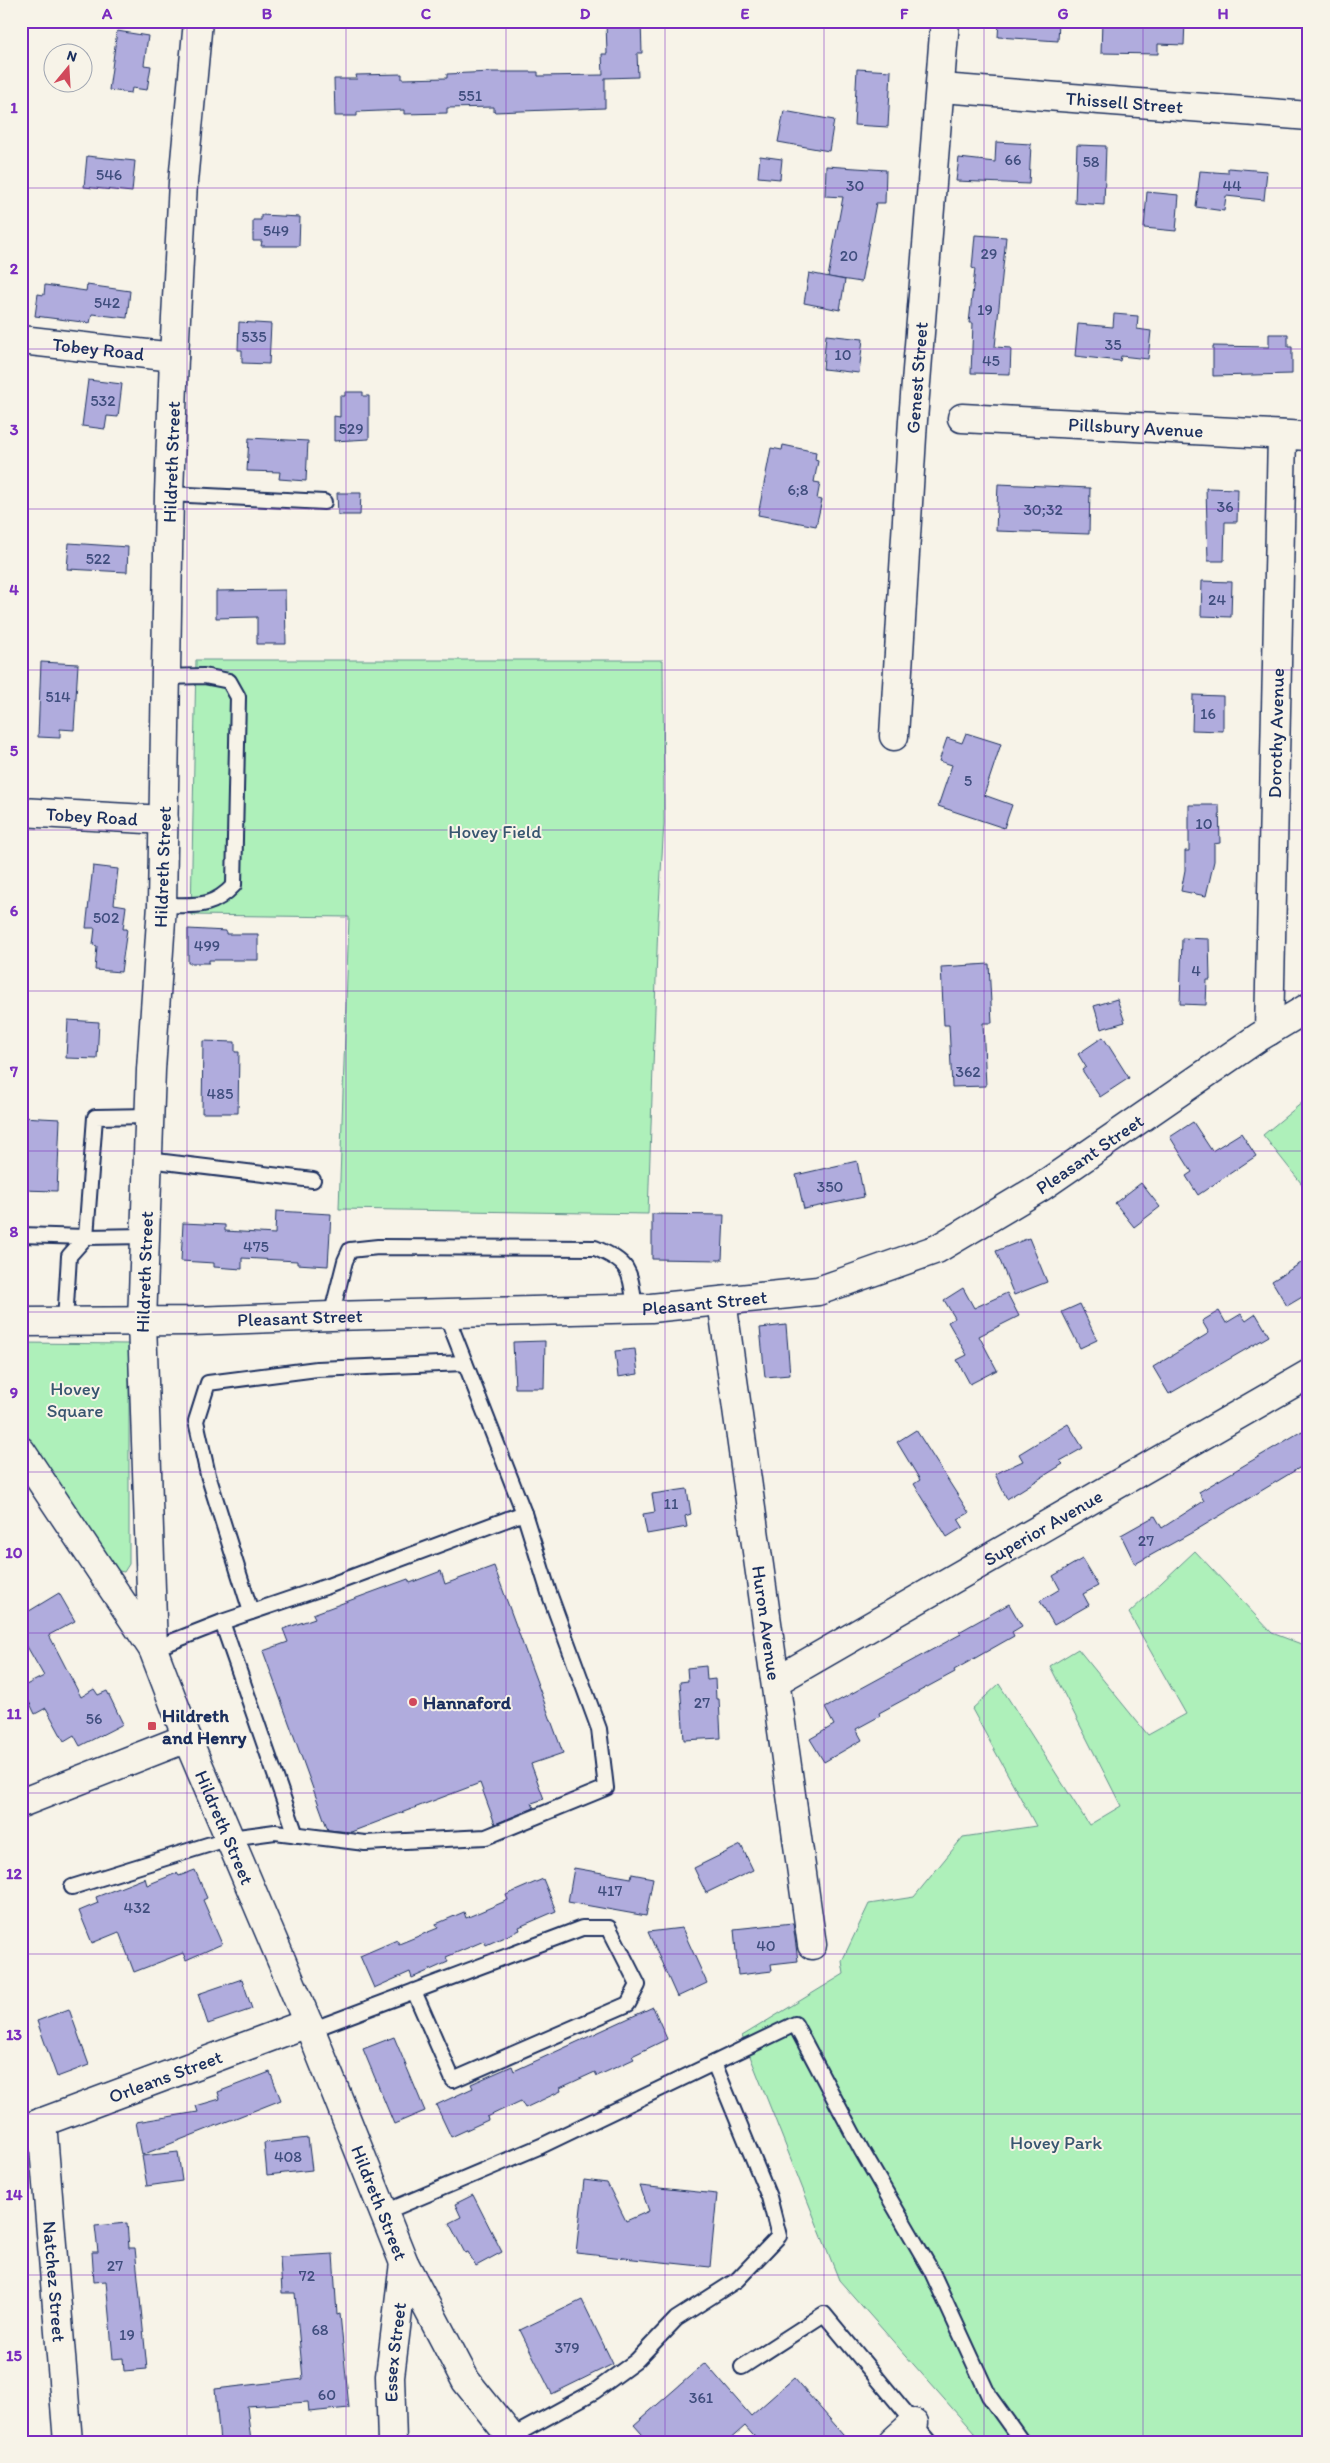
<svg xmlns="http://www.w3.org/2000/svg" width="1330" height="2463" viewBox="0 0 1330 2463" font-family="Itim,sans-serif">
  <rect width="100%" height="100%" fill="#f7f3e8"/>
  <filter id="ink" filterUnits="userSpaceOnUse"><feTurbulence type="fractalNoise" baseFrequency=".02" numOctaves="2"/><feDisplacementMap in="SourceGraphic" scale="10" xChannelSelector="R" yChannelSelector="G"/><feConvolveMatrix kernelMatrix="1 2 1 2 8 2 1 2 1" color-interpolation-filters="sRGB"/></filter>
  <g filter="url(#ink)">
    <g fill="#aef0ba" stroke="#64908c">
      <polygon points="196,660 663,660 664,823 658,921 648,1214 339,1209 349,917 191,915"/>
      <polygon points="1309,1097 1309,1193 1263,1135"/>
      <polygon points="21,1343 129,1344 129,1564 124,1572 114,1570 21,1426"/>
      <polygon points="1195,1551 1272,1633 1309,1647 1309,2442 982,2442 839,2280 742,2036 844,1974 842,1961 869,1904 914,1897 963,1837 1036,1826 972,1709 999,1684 1089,1825 1121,1806 1050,1666 1078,1649 1148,1735 1186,1714 1129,1613"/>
    </g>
    <g fill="#b0acdd" stroke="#1b2f5e">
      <polygon points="606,21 641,21 642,53 637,53 638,77 605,78 605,108 494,112 494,107 447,108 447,113 404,114 404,110 357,112 357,116 335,116 334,79 357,79 356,75 402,74 402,79 447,78 447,74 492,72 538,72 538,76 603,75 602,54 607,54"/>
      <polygon points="999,21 1059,21 1058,41 998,37"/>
      <polygon points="1102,21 1185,21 1184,45 1158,44 1158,54 1101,53"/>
      <polygon points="117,31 148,36 144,65 151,66 147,90 132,88 131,93 109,90"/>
      <polygon points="857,69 891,71 888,127 854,125"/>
      <polygon points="784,111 834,120 829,151 778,142"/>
      <polygon points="996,142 1031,144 1029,184 956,181 959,158 995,162"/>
      <polygon points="1077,145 1106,146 1104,205 1075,203"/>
      <polygon points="87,156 135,161 132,192 84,187"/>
      <polygon points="760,156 782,159 780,179 758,177"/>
      <polygon points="826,166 886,170 885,203 876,203 861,282 828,277 843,197 825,196"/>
      <polygon points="1228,168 1267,171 1264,200 1226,196 1224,211 1196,207 1200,171 1228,173"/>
      <polygon points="1147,192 1179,195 1176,231 1144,228"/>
      <polygon points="261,215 300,217 299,246 261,246 262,241 253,241 253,220 261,220"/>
      <polygon points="975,235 1006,237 995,347 1011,348 1010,374 971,373 973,323 969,323 975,269 972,268"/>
      <polygon points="809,273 845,280 840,310 804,303"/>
      <polygon points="45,285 86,291 87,285 130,291 127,318 92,314 90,323 35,316 38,294 44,295"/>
      <polygon points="1114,314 1138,316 1137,329 1151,331 1148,359 1121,356 1120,361 1075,356 1078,324 1113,327"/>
      <polygon points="239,322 271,324 269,364 242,363 242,350 238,350"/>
      <polygon points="1269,334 1288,334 1288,347 1292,347 1292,374 1213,376 1213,346 1269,347"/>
      <polygon points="826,335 863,339 859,373 823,369"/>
      <polygon points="88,380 122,384 118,417 107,416 105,429 82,426"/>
      <polygon points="345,392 363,392 363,396 369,396 369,439 334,441 334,416 340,417 340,396 345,396"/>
      <polygon points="249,438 308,441 306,481 279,479 280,472 247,471"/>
      <polygon points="783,445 816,452 815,460 818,461 814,482 820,483 817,499 822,500 816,526 758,515 771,448 782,450"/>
      <polygon points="998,484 1090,488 1089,534 996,531"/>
      <polygon points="1206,488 1238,489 1237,522 1225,522 1224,561 1208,561"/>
      <polygon points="337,493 361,493 360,515 338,515"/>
      <polygon points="69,543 128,547 127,572 67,569"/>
      <polygon points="1202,581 1232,582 1231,617 1201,616"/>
      <polygon points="285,590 286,644 257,644 257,617 216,618 216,591"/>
      <polygon points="41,662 78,664 74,730 60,729 60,738 38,737"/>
      <polygon points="1193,695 1223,696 1223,731 1192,730"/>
      <polygon points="966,733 1001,744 984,795 1012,805 1004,828 938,806 952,765 939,761 947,738 962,743"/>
      <polygon points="1189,805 1219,805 1220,843 1214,844 1214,861 1206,896 1181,891 1185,870 1185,851 1189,851"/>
      <polygon points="93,866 118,869 114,904 126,906 123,929 127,929 121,972 95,970 97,946 93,945 95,928 86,928"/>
      <polygon points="188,929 226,931 226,934 258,934 258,960 209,960 209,963 188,963"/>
      <polygon points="1182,938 1209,939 1210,980 1207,980 1206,1005 1180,1004"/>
      <polygon points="989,964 992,1023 983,1023 986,1086 952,1087 949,1025 944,1025 941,967"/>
      <polygon points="1117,999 1125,1022 1101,1029 1094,1006"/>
      <polygon points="68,1020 99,1022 97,1059 66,1058"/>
      <polygon points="1103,1037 1129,1078 1100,1097 1082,1070 1086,1067 1078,1054"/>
      <polygon points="203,1041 235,1042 235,1052 239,1052 238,1113 202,1113"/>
      <polygon points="21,1117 60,1119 57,1191 21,1190"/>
      <polygon points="1193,1122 1212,1151 1241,1133 1256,1156 1198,1195 1186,1176 1192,1172 1170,1137"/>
      <polygon points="857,1161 864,1197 804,1209 796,1175"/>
      <polygon points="1141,1183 1160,1207 1134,1227 1115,1203"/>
      <polygon points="276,1211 331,1214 328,1266 297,1264 297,1261 242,1258 242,1269 214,1267 214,1263 181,1261 183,1223 225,1225 225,1231 275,1234"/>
      <polygon points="652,1214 724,1215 722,1260 652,1259"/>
      <polygon points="1029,1238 1047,1282 1014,1295 996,1251"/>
      <polygon points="1309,1258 1309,1293 1287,1306 1272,1281"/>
      <polygon points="963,1288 974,1308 1007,1293 1019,1316 979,1336 997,1370 970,1384 957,1360 967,1355 948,1322 955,1318 944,1300"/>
      <polygon points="1080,1304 1097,1340 1080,1348 1062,1312"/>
      <polygon points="1219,1311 1226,1323 1241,1314 1246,1321 1256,1314 1269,1336 1169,1394 1153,1367 1209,1333 1202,1321"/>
      <polygon points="786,1325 790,1375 765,1377 760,1328"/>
      <polygon points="545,1341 544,1388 515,1388 513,1342"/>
      <polygon points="635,1349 638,1374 618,1377 615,1351"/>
      <polygon points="1068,1424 1083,1448 1060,1461 1063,1464 1007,1499 995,1474 1023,1461 1019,1454"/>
      <polygon points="916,1430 969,1513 958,1519 963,1527 947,1537 914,1484 920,1480 897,1442"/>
      <polygon points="1302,1431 1309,1442 1309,1462 1193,1532 1135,1564 1121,1535 1155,1516 1162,1528 1204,1501 1199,1492"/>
      <polygon points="687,1489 691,1514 685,1516 687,1527 647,1534 643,1514 655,1512 652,1494"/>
      <polygon points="1082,1559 1098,1586 1083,1594 1089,1605 1054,1625 1040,1601 1060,1589 1053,1576"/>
      <polygon points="494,1566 563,1753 531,1764 544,1799 532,1803 534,1808 495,1824 480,1783 351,1832 328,1830 263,1651 288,1642 283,1629 315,1618 313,1614 408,1579 410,1583 441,1571 445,1584"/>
      <polygon points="59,1593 75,1621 49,1635 81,1697 94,1689 98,1695 107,1691 123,1724 80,1746 74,1735 64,1741 46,1708 35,1714 22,1687 44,1676 21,1636 21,1616"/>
      <polygon points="1009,1604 1022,1626 1012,1632 1014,1636 954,1670 955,1672 879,1713 880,1716 856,1729 862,1740 824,1762 810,1739 834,1725 825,1708 961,1634 959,1632"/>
      <polygon points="706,1666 707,1680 715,1679 716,1699 719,1699 721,1738 684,1740 680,1682 688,1681 687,1668"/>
      <polygon points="741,1845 753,1870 706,1893 694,1868"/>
      <polygon points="574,1868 631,1878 632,1874 653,1878 646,1916 568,1902"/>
      <polygon points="195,1870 207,1898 203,1900 222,1944 186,1960 183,1953 134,1972 119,1932 92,1943 79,1911 98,1903 96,1897 145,1878 147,1885 177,1873 179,1876"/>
      <polygon points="543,1879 556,1911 519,1927 520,1930 486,1945 484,1941 446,1957 448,1962 412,1978 410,1972 374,1988 360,1956 397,1940 399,1944 438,1928 436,1924 464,1912 466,1918 508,1900 506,1895"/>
      <polygon points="793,1923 798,1961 771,1964 772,1971 738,1975 734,1929"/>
      <polygon points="682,1928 707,1983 677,1997 648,1932"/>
      <polygon points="242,1979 252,2009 208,2024 198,1994"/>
      <polygon points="653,2007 667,2039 632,2056 634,2059 597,2076 595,2072 560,2088 561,2091 525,2108 521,2101 487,2117 488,2120 451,2137 436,2105 473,2088 471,2084 512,2066 514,2071"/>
      <polygon points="69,2009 89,2065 57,2077 37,2021"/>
      <polygon points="394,2037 425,2111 394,2124 363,2049"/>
      <polygon points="270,2072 281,2100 142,2155 136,2122 198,2112 196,2106 220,2099 218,2092"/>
      <polygon points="308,2138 312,2170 267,2175 264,2143"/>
      <polygon points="178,2152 182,2181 147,2186 142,2156"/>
      <polygon points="584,2180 607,2183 626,2221 649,2211 640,2186 717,2194 710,2267 576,2253"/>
      <polygon points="473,2195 502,2252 476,2266 468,2252 465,2253 449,2223 461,2217 455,2204"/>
      <polygon points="127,2223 129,2248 135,2248 147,2369 124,2371 123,2358 113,2359 106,2281 94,2282 92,2252 98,2252 95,2226"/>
      <polygon points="333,2254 337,2315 340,2314 349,2408 309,2412 308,2402 247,2406 251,2442 220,2442 215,2389 303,2379 295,2293 282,2293 280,2257"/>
      <polygon points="582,2300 613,2364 552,2394 520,2330"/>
      <polygon points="705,2363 751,2416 794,2378 850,2442 759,2442 745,2426 727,2442 649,2442 634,2425"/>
    </g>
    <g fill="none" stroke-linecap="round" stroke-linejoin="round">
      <g stroke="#1b2f5e" stroke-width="18">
        <g id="service">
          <polyline points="169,494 324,502"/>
          <path d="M 162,905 C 193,905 211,910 234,885 L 238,697 L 229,681 L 204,676 L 165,677"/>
          <polyline points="148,1160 313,1180"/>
          <polyline points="21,1235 86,1237 95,1117 149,1116"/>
          <path d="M 331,1316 L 345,1261 L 350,1250 L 378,1247 L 595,1248 C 632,1263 630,1272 635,1309"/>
          <polyline points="65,1322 69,1256 86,1237 145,1236"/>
          <polyline points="251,1612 208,1475 196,1421 208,1383 317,1369 465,1363"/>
          <polyline points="222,1622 296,1835"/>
          <polyline points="153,1649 222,1622 325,1587 524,1513 446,1314"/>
          <polyline points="72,1887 230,1838 275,1832 365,1843 486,1837 606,1788 599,1729 549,1593 524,1513"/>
          <polyline points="311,2030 582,1928 609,1928 638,1985 628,2004 453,2080 414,1991"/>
          <polyline points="385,2212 541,2146 795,2024 862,2151 931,2270 989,2396 1022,2442"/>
          <polyline points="742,2367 824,2314 930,2442"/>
          <polyline points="511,2437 595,2391 636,2361 676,2319 737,2280 779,2236 769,2197 714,2063"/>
        </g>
      </g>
      <g stroke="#1b2f5e" stroke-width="31">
        <g id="minor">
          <path id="s1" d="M 941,88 L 1309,116"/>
          <path id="s2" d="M 21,340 L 174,357"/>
          <path id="s3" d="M 962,418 L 1309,436"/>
          <path id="s4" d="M 894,736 L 913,420 L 945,21"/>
          <path id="s5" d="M 21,812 L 164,820"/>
          <path id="s6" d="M 1269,1031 L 1282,435"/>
          <path id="s7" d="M 722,1301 L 812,1945"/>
          <path id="s8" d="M 776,1681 L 1309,1374"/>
          <polyline points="21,1803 187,1738"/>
          <path id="s9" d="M 42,2122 L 68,2442"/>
          <path id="s10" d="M 21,2130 L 308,2023"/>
          <polyline points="893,2442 914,2423"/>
        </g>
      </g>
      <g stroke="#1b2f5e" stroke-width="31">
        <g id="tertiary">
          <path id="s11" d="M 198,21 L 183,182 L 174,357 L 169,494 L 162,905 L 151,1070 L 142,1322 L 153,1649 L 187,1738 L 308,2023 L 404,2263 L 466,2381 L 515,2442"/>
          <path id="s12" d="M 392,2442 L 390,2376 L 404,2263"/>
        </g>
      </g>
      <g stroke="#1b2f5e" stroke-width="31">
        <g id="secondary">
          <path id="s13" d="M 21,1322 L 193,1321 L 331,1316 L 651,1308 L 818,1291 L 937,1249 L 1041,1187 L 1259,1037 L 1309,1007"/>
          <polyline points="21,1451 153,1649"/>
        </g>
      </g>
      <use href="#service" stroke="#f7f3e8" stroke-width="14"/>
      <use href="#minor" stroke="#f7f3e8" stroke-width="28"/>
      <use href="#tertiary" stroke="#f7f3e8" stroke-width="28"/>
      <use href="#secondary" stroke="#f7f3e8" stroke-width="28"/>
    </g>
  </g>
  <path fill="none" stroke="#7b2cbf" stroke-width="1" stroke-opacity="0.55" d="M 187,21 L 187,2442M 346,21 L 346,2442M 506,21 L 506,2442M 665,21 L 665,2442M 824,21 L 824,2442M 984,21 L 984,2442M 1143,21 L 1143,2442M 21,188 L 1309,188M 21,349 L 1309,349M 21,509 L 1309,509M 21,670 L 1309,670M 21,830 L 1309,830M 21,991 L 1309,991M 21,1151 L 1309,1151M 21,1312 L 1309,1312M 21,1472 L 1309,1472M 21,1633 L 1309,1633M 21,1793 L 1309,1793M 21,1954 L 1309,1954M 21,2114 L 1309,2114M 21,2275 L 1309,2275"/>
  <g fill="#d1495b" stroke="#f7f3e8" stroke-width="2">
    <circle cx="413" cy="1702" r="5"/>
    <rect x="147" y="1721" width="10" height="10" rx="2.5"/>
  </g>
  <g text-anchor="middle" stroke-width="4" stroke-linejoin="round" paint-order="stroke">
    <g font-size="16" fill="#404e7e">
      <text x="470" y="101">551</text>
      <text x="1013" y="165">66</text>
      <text x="1091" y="167">58</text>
      <text x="109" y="180">546</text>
      <text x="855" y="191">30</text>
      <text x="1232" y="191">44</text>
      <text x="276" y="236">549</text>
      <text x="989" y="259">29</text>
      <text x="849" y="261">20</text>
      <text x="107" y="308">542</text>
      <text x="985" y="315">19</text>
      <text x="254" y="342">535</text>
      <text x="1113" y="350">35</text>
      <text x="843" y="360">10</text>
      <text x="991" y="366">45</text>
      <text x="103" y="406">532</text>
      <text x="351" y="434">529</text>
      <text x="798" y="495">6;8</text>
      <text x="1225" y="512">36</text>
      <text x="1043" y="515">30;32</text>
      <text x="98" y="564">522</text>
      <text x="1217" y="605">24</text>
      <text x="58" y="702">514</text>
      <text x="1208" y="719">16</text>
      <text x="968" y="786">5</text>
      <text x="1204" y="829">10</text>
      <text x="106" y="923">502</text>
      <text x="207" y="951">499</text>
      <text x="1196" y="976">4</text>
      <text x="968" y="1077">362</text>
      <text x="220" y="1099">485</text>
      <text x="830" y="1192">350</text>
      <text x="256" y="1252">475</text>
      <text x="671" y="1509">11</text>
      <text x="1146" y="1546">27</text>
      <text x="702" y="1708">27</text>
      <text x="94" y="1724">56</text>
      <text x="610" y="1896">417</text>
      <text x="137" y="1913">432</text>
      <text x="766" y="1951">40</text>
      <text x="288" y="2162">408</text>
      <text x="115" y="2271">27</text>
      <text x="307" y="2281">72</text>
      <text x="320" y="2335">68</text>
      <text x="127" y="2340">19</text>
      <text x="567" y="2353">379</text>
      <text x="327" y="2400">60</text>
      <text x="701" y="2403">361</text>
    </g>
    <g font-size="19" fill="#1b2f5e" stroke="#f7f3e8">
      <text dy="7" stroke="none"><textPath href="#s1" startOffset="184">Thissell Street</textPath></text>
      <text dy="7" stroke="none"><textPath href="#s2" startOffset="78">Tobey Road</textPath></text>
      <text dy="7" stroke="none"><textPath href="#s4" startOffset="359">Genest Street</textPath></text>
      <text dy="7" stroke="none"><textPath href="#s3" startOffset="174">Pillsbury Avenue</textPath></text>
      <text transform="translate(171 462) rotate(-88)" y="7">Hildreth Street</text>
      <text dy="7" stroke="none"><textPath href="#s6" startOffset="298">Dorothy Avenue</textPath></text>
      <text dy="7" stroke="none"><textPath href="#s5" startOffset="71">Tobey Road</textPath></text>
      <text transform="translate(162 867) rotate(-88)" y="7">Hildreth Street</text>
      <text dy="7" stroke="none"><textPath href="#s13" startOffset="1104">Pleasant Street</textPath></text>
      <text transform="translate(144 1272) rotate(-88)" y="7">Hildreth Street</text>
      <text dy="7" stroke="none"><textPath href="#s13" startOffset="684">Pleasant Street</textPath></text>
      <text dy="7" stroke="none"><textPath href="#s13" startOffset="279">Pleasant Street</textPath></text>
      <text dy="7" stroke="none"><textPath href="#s8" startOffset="308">Superior Avenue</textPath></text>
      <text dy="7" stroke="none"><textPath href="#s7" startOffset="325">Huron Avenue</textPath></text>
      <text dy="7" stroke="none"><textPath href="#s11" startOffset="1822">Hildreth Street</textPath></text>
      <text dy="7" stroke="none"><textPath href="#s10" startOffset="154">Orleans Street</textPath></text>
      <text dy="7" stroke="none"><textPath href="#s11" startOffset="2228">Hildreth Street</textPath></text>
      <text dy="7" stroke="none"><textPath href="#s9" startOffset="160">Natchez Street</textPath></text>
      <text dy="7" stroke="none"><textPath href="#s12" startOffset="90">Essex Street</textPath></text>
    </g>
    <g font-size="19" fill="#385670" stroke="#f7f3e8">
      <text x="495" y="838">Hovey Field</text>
      <text x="75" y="1395">Hovey<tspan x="75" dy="22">Square</tspan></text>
      <text x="1056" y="2149">Hovey Park</text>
    </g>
    <g font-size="19" font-weight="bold" fill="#1b2f5e" stroke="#f7f3e8" text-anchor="start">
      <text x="423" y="1709">Hannaford</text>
      <text x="162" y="1722">Hildreth<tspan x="162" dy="22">and Henry</tspan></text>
    </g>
  </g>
  <rect width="1330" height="2463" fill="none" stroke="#f7f3e8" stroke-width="55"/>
  <g transform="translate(68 68) rotate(18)"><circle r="24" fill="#f7f3e8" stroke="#9fa5b1"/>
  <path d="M0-4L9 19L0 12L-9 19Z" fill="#d1495b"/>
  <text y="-8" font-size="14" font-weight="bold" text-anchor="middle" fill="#1b2f5e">N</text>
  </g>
  <rect x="28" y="28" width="1274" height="2408" fill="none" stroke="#7b2cbf" stroke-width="2"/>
  <g font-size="16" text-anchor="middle" font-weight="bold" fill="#7b2cbf">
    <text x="107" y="19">A</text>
    <text x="267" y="19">B</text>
    <text x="426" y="19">C</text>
    <text x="585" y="19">D</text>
    <text x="745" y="19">E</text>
    <text x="904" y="19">F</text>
    <text x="1063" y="19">G</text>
    <text x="1223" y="19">H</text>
    <text x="14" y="113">1</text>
    <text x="14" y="274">2</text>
    <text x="14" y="435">3</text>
    <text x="14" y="595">4</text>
    <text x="14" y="756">5</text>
    <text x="14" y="916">6</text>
    <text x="14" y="1077">7</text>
    <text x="14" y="1237">8</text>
    <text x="14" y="1398">9</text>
    <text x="14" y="1558">10</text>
    <text x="14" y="1719">11</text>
    <text x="14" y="1879">12</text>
    <text x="14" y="2040">13</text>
    <text x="14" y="2200">14</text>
    <text x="14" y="2361">15</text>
  </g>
</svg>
